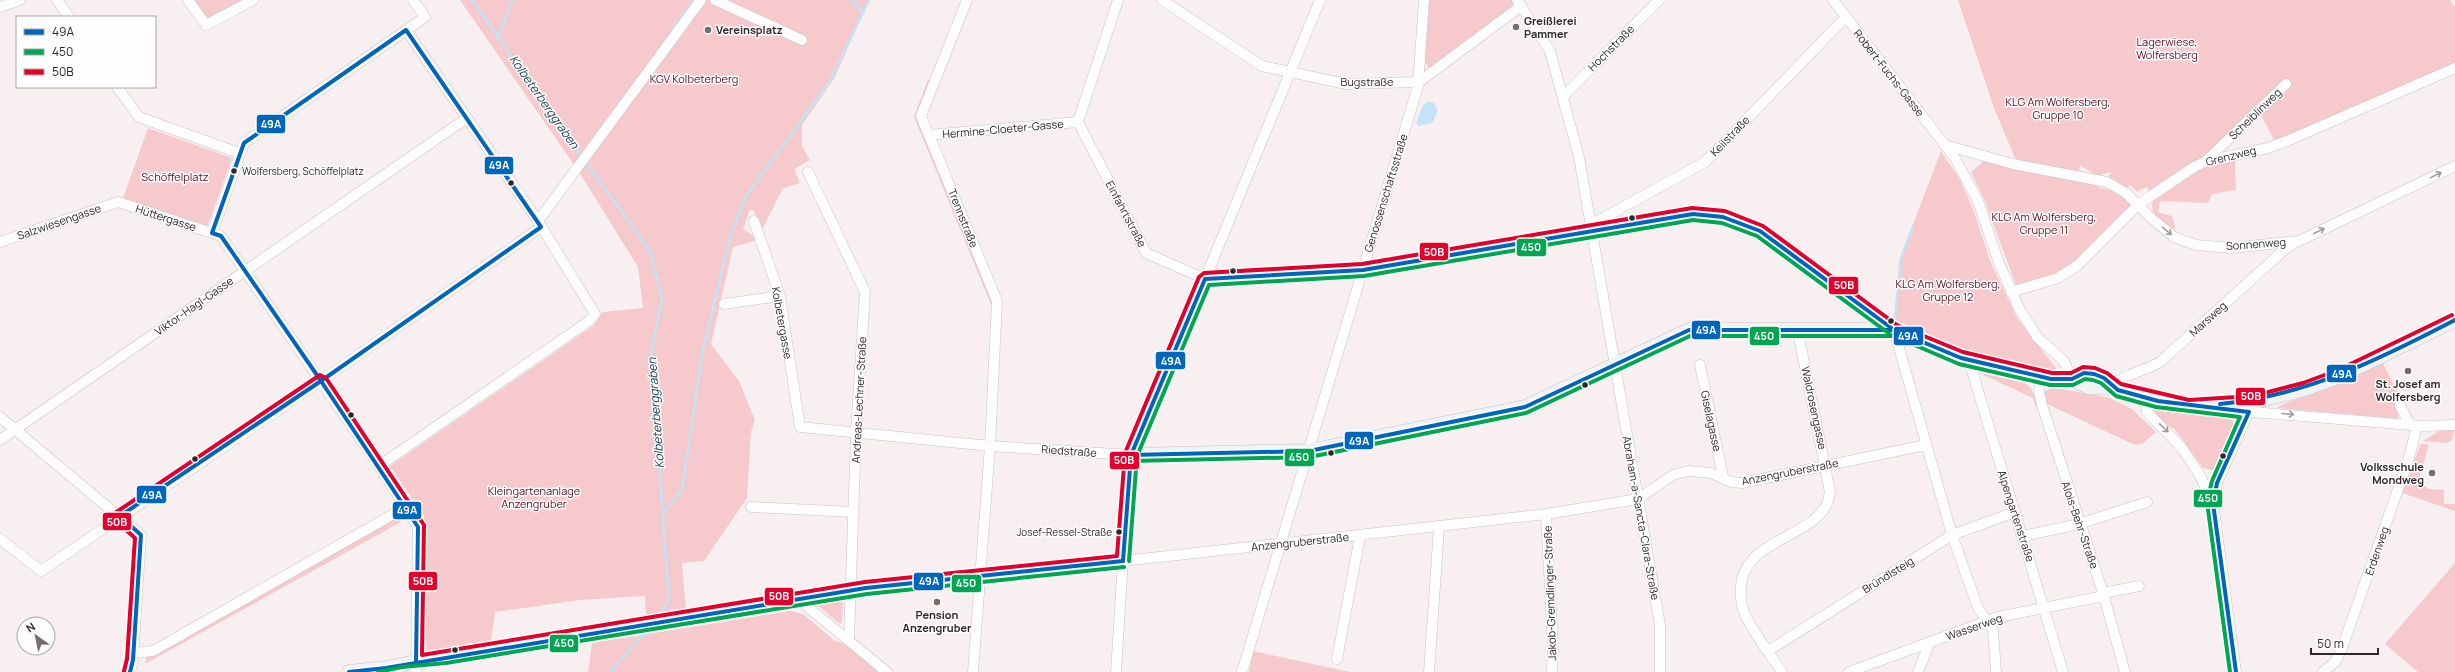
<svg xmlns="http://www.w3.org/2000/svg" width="2455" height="672" viewBox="0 0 2455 672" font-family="Manrope,sans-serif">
  <rect width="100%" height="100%" fill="#f8eff0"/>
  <g fill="#f6c9cd">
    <polygon points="192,0 243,0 208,19"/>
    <polygon points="460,0 869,0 834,79 802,125 802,146 810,160 794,169 800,183 783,188 762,230 754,211 750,209 743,229 755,237 757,240 733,247 711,344 739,381 755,420 751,432 747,498 704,561 682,563 686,610 646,617 645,596 580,600 495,612 491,641 422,653 425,578 424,516 390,466 593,326 603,312 643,308 638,267 579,172"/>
    <polygon points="1428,0 1512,0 1515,5 1429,68 1424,61"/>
    <polygon points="1958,0 2450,0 2455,7 2455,65 2275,142 2260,113 2215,149 2150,192 2147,187 2139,190 2139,193 2130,185 2127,188 2108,178 2111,172 2097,176 2080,165 2079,171 2020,162 2015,158 1994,108"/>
    <polygon points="928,79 930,82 917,114 993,300 992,307 914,117"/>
    <polygon points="148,128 232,158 207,227 123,198"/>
    <path d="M 1941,151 L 1959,178 L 1972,206 L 1991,263 L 2017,318 L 2056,368 L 2053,373 C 1993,360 1947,349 1894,319 L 1900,258 Z"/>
    <path d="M 2235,159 L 2236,190 L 2212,194 L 2208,203 L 2160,201 L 2158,212 L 2172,216 L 2175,228 L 2173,232 C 2163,222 2146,213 2154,198 L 2200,168 Z"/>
    <polygon points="1985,160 2097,184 2098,187 2118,192 2134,204 2111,225 2088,252 2066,271 2017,288 1985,201 1971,172"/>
    <polygon points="2383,363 2401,399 2394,405 2398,414 2398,419 2277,408 2285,403 2337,385"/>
    <polygon points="1977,372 2025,383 2031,388 2038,406 2036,407 2033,398"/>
    <polygon points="2052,387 2110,398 2133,410 2156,432 2142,444 2135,445 2045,403 2045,392"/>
    <polygon points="2150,407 2231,417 2235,425 2216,471 2203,468 2174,428 2167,426 2150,410"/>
    <polygon points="2455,428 2452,440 2446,443 2423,441 2439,431"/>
    <polygon points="2421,443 2429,445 2418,481 2429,489 2444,490 2444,504 2455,504 2455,511 2402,493"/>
    <polygon points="398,517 401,522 145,664 146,658 152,656"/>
    <polygon points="2455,563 2455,672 2418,672 2385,644"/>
    <polygon points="841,600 843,602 842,622 840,624 817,605"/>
    <polygon points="790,611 803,614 835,641 848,644 881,672 588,672 592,643"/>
    <polygon points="1253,651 1350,672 1249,672"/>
  </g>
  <path fill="#c4e3f6" d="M 1427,101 L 1434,103 L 1438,110 C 1430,128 1435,121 1419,126 L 1416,123 L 1422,107 Z"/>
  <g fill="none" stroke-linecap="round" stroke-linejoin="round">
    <g stroke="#c4e3f6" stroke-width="2.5">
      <polyline points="472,0 582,157"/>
      <polyline points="851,0 864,13"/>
      <polyline points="670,33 693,1"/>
      <polyline points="498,37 512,0"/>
      <polyline points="585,161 650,251 662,299 651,353 669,600 658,617"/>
      <polyline points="1895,319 1901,258 1913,226"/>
      <polyline points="663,513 682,490 703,349 731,234 746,196 829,83 869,0"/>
      <polyline points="643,636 649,633"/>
      <polyline points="610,672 647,630"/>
    </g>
    <g stroke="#cbc2c3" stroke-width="11">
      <g id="street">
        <polyline points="57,0 69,17"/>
        <polyline points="188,0 206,25 253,0"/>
        <polyline points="715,0 802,40"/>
        <polyline points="967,0 921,116 997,301 990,446 973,672"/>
        <polyline points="1118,0 1078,122 1146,253 1205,279 1320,0"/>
        <polyline points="1162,0 1262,66 1346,84 1419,82 1521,6"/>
        <polyline points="1517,0 1550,51 1579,157 1660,625 1660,672"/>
        <polyline points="1833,0 1955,158 1978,201 1999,263 2020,310 2038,338 2064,361 2072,379"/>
        <polyline points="0,7 20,0"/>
        <polyline points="117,87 139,117 239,153"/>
        <polyline points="1564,96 1659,0"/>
        <polyline points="929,135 1078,122"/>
        <polyline points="1945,145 2013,164 2107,182 2126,193 2150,217 2174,237 2196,245 2231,248 2299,241 2455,166"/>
        <polyline points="2207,160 2286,84"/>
        <polyline points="808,172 865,292 856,432 849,640"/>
        <polyline points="538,221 701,0"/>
        <polyline points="754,221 780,296 800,427 990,446 1131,455"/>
        <polyline points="1592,224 1705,162 1845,18"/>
        <polyline points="212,233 244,143 425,17 413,0"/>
        <polyline points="0,242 118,202 221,236 379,466 418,527 416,672"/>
        <polyline points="2011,292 2058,278 2078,265 2139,204 2194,167 2207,161 2268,148 2287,141 2455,68"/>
        <polyline points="724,304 780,296"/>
        <polyline points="1894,330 1952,535 1978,608 1993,630 1996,672"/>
        <polyline points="1969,361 2063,672"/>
        <polyline points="1700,365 1723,477"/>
        <polyline points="2041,377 2039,392 2042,405 2103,593 2125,672"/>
        <path d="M 2113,388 C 2121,374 2146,371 2160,362 L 2283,251 L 2296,242"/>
        <polyline points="2145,397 2147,412 2182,448 2199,474 2213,503 2236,672"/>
        <polyline points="2400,405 2410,425"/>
        <polyline points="2216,409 2423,426 2455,425"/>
        <polyline points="0,417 141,535 133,660 130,672"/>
        <polyline points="0,440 467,118"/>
        <polyline points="379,466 589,321 595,314 538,221 406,30"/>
        <polyline points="2213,503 2217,483 2251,407"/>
        <polyline points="751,507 854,512"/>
        <polyline points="1546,514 1553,647 1552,672"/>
        <polyline points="2023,536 2079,524 2147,502"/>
        <polyline points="0,539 41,571 321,381 541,227"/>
        <polyline points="2103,593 2139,586"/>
        <polyline points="799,600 887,672"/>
        <polyline points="1768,651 1952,535 2015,512"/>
        <polyline points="134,653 153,651 406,507"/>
        <polyline points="1337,659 1360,536"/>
        <polyline points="1116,672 1123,561 1546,514 1638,499 1673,475 1688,471 1711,473 1731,482 1742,483 1926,445"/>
        <polyline points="1242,672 1418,86 1424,0"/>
        <polyline points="1429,672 1439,527"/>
        <path d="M 1782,672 C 1770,654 1755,635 1745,615 C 1741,605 1740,596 1741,585 C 1746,540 1808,538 1826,506 C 1828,502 1829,496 1830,492 L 1798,332"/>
        <polyline points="1849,672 1998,617 2104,596"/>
        <polyline points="1918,672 1930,642"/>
        <polyline points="2323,672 2335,662 2341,651 2409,458 2417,426"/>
      </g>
    </g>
    <g stroke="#cbc2c3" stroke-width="15">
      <g id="secondary">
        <polyline points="2072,379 2088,387 2113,388"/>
        <polyline points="1131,455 1309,451 1525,407 1689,330 1894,330"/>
        <path d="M 349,672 L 386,668 L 416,662 L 866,588 L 1123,561 L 1131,455 L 1205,279 L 1363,270 L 1693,214 C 1722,214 1744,221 1769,236 L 1875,314 L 1894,330 L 1961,358 L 2051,379 L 2072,379 L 2084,373 L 2094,374 L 2104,378 L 2118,390 L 2189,406 L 2254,402 L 2305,389 L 2340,376 L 2455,320"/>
      </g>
    </g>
    <use href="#street" stroke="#fefdfd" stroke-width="10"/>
    <use href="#secondary" stroke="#f0f2f3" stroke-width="14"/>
    <g stroke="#fdfdfd" stroke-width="7">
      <g id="bus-1">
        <polygon points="406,30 541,227 321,381 221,236 212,233 244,143"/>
        <polyline points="321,381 418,527 416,662"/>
        <path d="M 2220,404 C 2308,395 2378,360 2455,320"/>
        <polyline points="1131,455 1309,451 1525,407 1689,330 1894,330 1904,334"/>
        <polyline points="1123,561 1131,455 1205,279 1363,270 1693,214 1723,217 1760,231 1894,330 1961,358 2051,379 2072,379 2084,373 2094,374 2104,378 2118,390 2158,401 2249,412 2217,483 2213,503 2236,672"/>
        <polyline points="130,672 133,660 141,535 120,516 321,381"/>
        <polyline points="349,672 386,668 866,588 1123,561"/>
      </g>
    </g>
    <g stroke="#fdfdfd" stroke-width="7">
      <g id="bus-2">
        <polyline points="1131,461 1310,457 1526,413 1690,336 1893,336 1902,340"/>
        <polyline points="1129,561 1137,456 1209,285 1364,276 1693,220 1722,223 1757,236 1891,335 1959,364 2050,385 2073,385 2085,379 2093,380 2101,383 2116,396 2156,407 2240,417 2212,481 2207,502 2230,672"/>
        <polyline points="378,672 402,667 446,663 867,594 1124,567"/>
      </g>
    </g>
    <g stroke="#fdfdfd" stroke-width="7">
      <polyline id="bus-3" points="124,671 127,659 135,538 115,520 115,513 320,375 326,378 424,525 422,655 865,582 1117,556 1125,453 1199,277 1204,273 1362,264 1692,208 1725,211 1763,226 1897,325 1963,352 2052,373 2071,373 2083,367 2095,368 2107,373 2121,384 2189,400 2253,396 2303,383 2338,370 2452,315"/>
    </g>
    <use href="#bus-1" stroke="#0065bd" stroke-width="4"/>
    <use href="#bus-2" stroke="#00a651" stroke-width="4"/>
    <use href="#bus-3" stroke="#e4002b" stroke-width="4"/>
  </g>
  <defs><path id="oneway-shaft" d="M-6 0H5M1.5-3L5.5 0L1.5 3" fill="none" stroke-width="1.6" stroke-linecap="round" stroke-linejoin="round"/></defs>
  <g stroke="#a09c9d">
    <use href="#oneway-shaft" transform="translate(2436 175) rotate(-26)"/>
    <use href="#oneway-shaft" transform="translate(2167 231) rotate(39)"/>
    <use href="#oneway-shaft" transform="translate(2319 231) rotate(-26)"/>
    <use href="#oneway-shaft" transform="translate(2288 414) rotate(5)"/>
    <use href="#oneway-shaft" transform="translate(2164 428) rotate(44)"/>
  </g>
  <g fill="#756c6d" stroke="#fdfdfd" stroke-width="1.5">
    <circle cx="1516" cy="27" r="4"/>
    <circle cx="708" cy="30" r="4"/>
    <circle cx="2408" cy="371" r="4"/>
    <circle cx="2432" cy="473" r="4"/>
    <circle cx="937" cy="602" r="4"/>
  </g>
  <g fill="#2e2627" stroke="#fdfdfd" stroke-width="1.5">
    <circle cx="234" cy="171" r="3.5"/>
    <circle cx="511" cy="183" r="3.5"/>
    <circle cx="1632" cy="218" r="3.5"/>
    <circle cx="1233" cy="271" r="3.5"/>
    <circle cx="1891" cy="321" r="3.5"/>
    <circle cx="1585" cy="385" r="3.5"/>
    <circle cx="351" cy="415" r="3.5"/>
    <circle cx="1331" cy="453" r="3.5"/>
    <circle cx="2223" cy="456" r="3.5"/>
    <circle cx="195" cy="459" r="3.5"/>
    <circle cx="1119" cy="532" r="3.5"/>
    <circle cx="455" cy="650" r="3.5"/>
  </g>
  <g text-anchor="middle" stroke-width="3" stroke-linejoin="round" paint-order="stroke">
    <g font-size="10" fill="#2e2627" stroke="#fdfdfd" text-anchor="start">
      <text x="242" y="175">Wolfersberg, Schöffelplatz</text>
      <text x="1112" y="536" text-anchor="end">Josef-Ressel-Straße</text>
    </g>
    <g font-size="11" font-weight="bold" fill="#2e2627" stroke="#fdfdfd" text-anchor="start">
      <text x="1524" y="25">Greißlerei<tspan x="1524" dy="13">Pammer</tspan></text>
      <text x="716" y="34">Vereinsplatz</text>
      <text x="2408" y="388" text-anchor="middle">St. Josef am<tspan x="2408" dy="13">Wolfersberg</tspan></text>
      <text x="2424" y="471" text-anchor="end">Volksschule<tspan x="2424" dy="13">Mondweg</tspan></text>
      <text x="937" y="619" text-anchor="middle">Pension<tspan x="937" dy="13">Anzengruber</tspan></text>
    </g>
    <g font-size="11" fill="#590c20" stroke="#fdfdfd">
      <text x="2167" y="46">Lagerwiese,<tspan x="2167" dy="13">Wolfersberg</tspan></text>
      <text x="694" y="83">KGV Kolbeterberg</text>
      <text x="2058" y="106">KLG Am Wolfersberg,<tspan x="2058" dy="13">Gruppe 10</tspan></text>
      <text x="175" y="181">Schöffelplatz</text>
      <text x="2044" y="221">KLG Am Wolfersberg,<tspan x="2044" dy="13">Gruppe 11</tspan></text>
      <text x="1948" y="288">KLG Am Wolfersberg,<tspan x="1948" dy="13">Gruppe 12</tspan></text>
      <text x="534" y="495">Kleingartenanlage<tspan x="534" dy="13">Anzengruber</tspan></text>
    </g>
    <g font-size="11" fill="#2e2627" stroke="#fdfdfd">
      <text transform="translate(1611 48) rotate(-45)" y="4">Hochstraße</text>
      <text transform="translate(1889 73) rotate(52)" y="4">Robert-Fuchs-Gasse</text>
      <text x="1367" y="86">Bugstraße</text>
      <text transform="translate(2255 114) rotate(-44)" y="4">Scheiblinweg</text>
      <text transform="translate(1003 129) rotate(-5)" y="4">Hermine-Cloeter-Gasse</text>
      <text transform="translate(1730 136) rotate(-46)" y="4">Keilstraße</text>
      <text transform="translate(2231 156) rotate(-14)" y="4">Grenzweg</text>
      <text transform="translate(1386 193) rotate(-73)" y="4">Genossenschaftsstraße</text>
      <text transform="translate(1126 214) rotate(62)" y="4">Einfahrtstraße</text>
      <text transform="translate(166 218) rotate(18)" y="4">Hüttergasse</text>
      <text transform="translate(963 218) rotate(68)" y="4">Trennstraße</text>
      <text transform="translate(59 222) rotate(-19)" y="4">Salzwiesengasse</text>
      <text transform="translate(2256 244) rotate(-4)" y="4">Sonnenweg</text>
      <text transform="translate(194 306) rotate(-35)" y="4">Viktor-Hagl-Gasse</text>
      <text transform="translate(2208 319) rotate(-42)" y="4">Marsweg</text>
      <text transform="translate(782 323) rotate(80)" y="4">Kolbetergasse</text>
      <text transform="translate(859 400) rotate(-87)" y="4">Andreas-Lechner-Straße</text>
      <text transform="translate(1814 408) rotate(78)" y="4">Waldrosengasse</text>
      <text transform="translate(1711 421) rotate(78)" y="4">Giselagasse</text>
      <text transform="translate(1069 451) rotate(4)" y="4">Riedstraße</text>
      <text transform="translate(1790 472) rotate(-11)" y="4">Anzengruberstraße</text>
      <text transform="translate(2016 516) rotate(72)" y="4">Alpengartenstraße</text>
      <text transform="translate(1641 518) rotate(80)" y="4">Abraham-a-Sancta-Clara-Straße</text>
      <text transform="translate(2080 525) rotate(71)" y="4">Alois-Behr-Straße</text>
      <text transform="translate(1300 542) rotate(-6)" y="4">Anzengruberstraße</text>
      <text transform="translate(2377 551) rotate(-71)" y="4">Erdenweg</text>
      <text transform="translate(1888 575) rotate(-32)" y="4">Bründlsteig</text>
      <text transform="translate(1550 593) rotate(-92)" y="4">Jakob-Gremdlinger-Straße</text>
      <text transform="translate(1974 627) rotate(-19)" y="4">Wasserweg</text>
    </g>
    <g font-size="12" font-style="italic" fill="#133a4d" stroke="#fdfdfd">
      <text transform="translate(544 102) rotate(55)" y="4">Kolbeterberggraben</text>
      <text transform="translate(656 413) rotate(-94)" y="4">Kolbeterberggraben</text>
    </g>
  </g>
  <g stroke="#fdfdfd" stroke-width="1.5">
    <rect x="256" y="114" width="30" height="20" rx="4" fill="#0065bd"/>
    <rect x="484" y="156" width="30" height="19" rx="4" fill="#0065bd"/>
    <rect x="1516" y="238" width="31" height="19" rx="4" fill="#00a651"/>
    <rect x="1419" y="242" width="30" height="19" rx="4" fill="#e4002b"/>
    <rect x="1828" y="276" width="31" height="19" rx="4" fill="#e4002b"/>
    <rect x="1691" y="320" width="30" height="20" rx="4" fill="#0065bd"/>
    <rect x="1893" y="326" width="31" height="20" rx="4" fill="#0065bd"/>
    <rect x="1749" y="326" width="31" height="20" rx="4" fill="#00a651"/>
    <rect x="1155" y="351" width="31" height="19" rx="4" fill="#0065bd"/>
    <rect x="2326" y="364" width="31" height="19" rx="4" fill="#0065bd"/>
    <rect x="2235" y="387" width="31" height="19" rx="4" fill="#e4002b"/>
    <rect x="1344" y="431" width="30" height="19" rx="4" fill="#0065bd"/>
    <rect x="1284" y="448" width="31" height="19" rx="4" fill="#00a651"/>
    <rect x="1109" y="451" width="31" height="19" rx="4" fill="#e4002b"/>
    <rect x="136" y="485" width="31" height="19" rx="4" fill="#0065bd"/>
    <rect x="2193" y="489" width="30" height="19" rx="4" fill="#00a651"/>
    <rect x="392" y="501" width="30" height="19" rx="4" fill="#0065bd"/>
    <rect x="102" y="512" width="30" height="19" rx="4" fill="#e4002b"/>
    <rect x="408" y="571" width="30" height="20" rx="4" fill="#e4002b"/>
    <rect x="913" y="572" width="31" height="19" rx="4" fill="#0065bd"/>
    <rect x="951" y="574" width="31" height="19" rx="4" fill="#00a651"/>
    <rect x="764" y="587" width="30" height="19" rx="4" fill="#e4002b"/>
    <rect x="549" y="634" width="30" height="19" rx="4" fill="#00a651"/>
  </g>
  <g font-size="11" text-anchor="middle" font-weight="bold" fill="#fff">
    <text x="271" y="128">49A</text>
    <text x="499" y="169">49A</text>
    <text x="1531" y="251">450</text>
    <text x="1434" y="256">50B</text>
    <text x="1844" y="289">50B</text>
    <text x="1706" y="334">49A</text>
    <text x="1908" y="340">49A</text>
    <text x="1764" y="340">450</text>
    <text x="1171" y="365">49A</text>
    <text x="2342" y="378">49A</text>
    <text x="2251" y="400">50B</text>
    <text x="1359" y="445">49A</text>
    <text x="1299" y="461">450</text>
    <text x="1124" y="464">50B</text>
    <text x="152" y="499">49A</text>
    <text x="2208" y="502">450</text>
    <text x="407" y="514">49A</text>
    <text x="117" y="526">50B</text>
    <text x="423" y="585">50B</text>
    <text x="929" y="585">49A</text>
    <text x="966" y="587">450</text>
    <text x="779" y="600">50B</text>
    <text x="564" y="647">450</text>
  </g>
  <rect x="16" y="16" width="140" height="72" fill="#fdfdfd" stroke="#aaa7a7"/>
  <rect x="24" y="29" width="20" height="6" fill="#0065bd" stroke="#aaa7a7"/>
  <text x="52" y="36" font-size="12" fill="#2e2627">49A</text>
  <rect x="24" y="49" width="20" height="6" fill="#00a651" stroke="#aaa7a7"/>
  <text x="52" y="56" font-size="12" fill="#2e2627">450</text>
  <rect x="24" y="69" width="20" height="6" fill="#e4002b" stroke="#aaa7a7"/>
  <text x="52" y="76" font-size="12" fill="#2e2627">50B</text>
  <g transform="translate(36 636) rotate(327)"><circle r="19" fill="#fdfdfd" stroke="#aaa7a7"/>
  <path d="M0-3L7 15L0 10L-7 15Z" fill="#756c6d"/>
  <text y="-6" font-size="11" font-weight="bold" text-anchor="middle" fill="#2e2627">N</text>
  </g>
  <path d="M2311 648v6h67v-6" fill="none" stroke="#2e2627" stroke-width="2"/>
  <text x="2317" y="648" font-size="12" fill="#2e2627" stroke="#fdfdfd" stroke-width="3" paint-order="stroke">50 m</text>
</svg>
